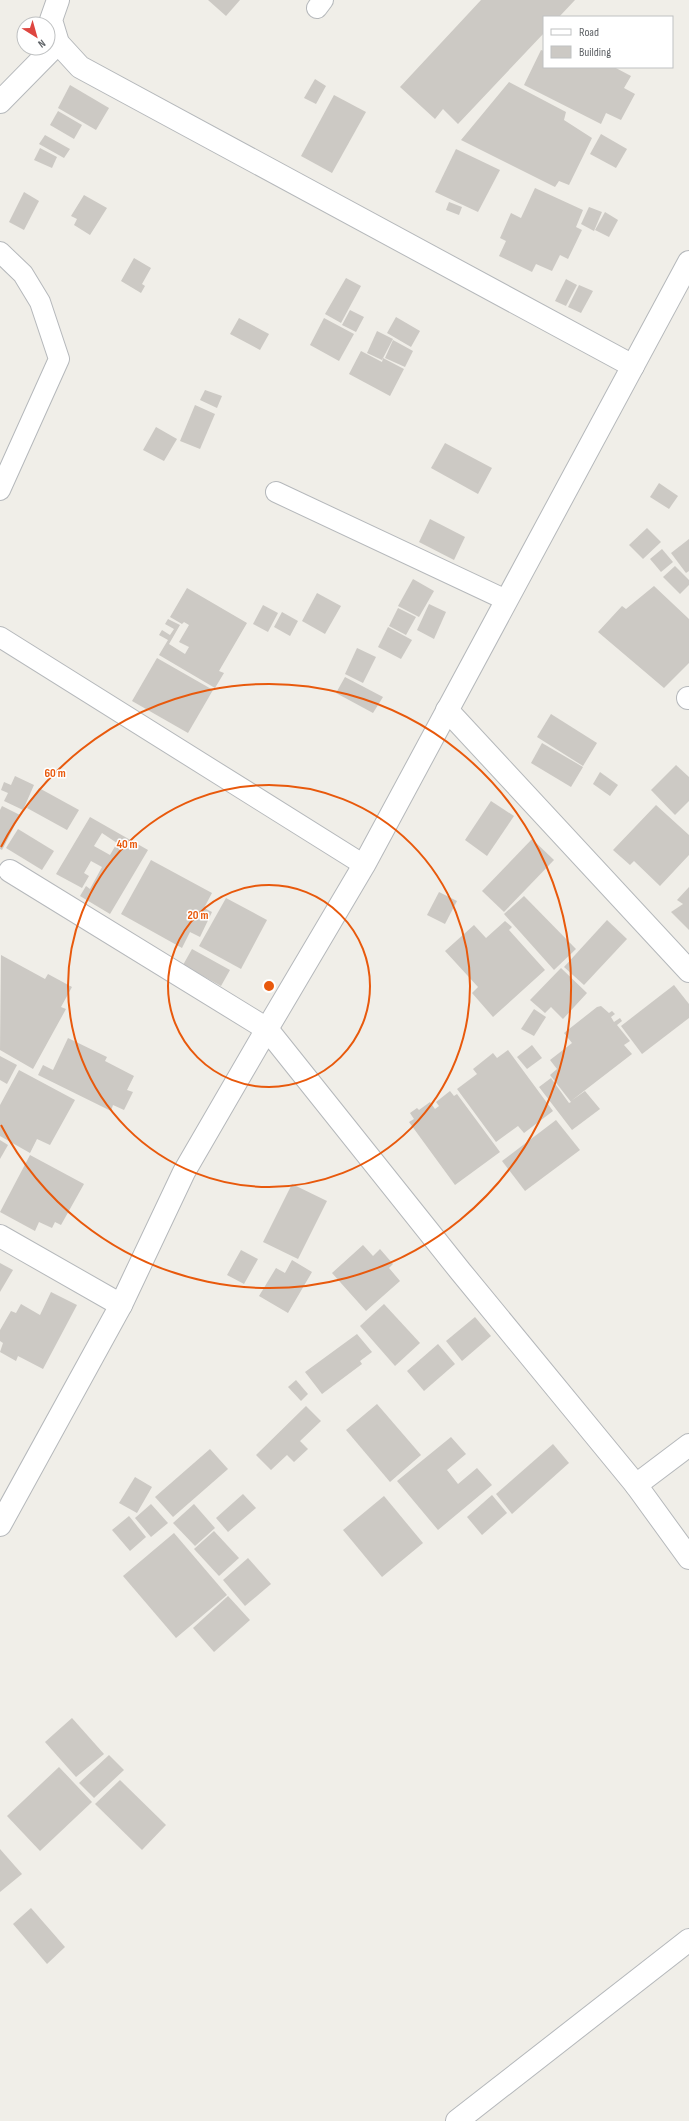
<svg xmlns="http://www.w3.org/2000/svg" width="689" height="2121" viewBox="0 0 689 2121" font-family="'Sofia Sans Condensed',sans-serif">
  <rect width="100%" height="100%" fill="#f0eee8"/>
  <g fill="#ccc9c4" fill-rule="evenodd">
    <polygon points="208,0 240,0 226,16"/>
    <polygon points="481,0 575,0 559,17 544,17 544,33 458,124 443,109 435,119 400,87"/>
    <polygon points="541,50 544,51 544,67 614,67 631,76 624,88 635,94 621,120 606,113 601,124 524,85"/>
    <polygon points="315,79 326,86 316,104 304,98"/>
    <polygon points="509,82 566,112 564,120 592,138 569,185 559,181 555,187 461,140"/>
    <polygon points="70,85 109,108 96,130 58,108"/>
    <polygon points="334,95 366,112 332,173 301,156"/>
    <polygon points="58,111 82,125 74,139 50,125"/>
    <polygon points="601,134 627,149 616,168 590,154"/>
    <polygon points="45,135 70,149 64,158 39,144"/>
    <polygon points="40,148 57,157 52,168 34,160"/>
    <polygon points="456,149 500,170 478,212 435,192"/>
    <polygon points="535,188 583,210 576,227 582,230 568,259 560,255 552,271 536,264 532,272 499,256 506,241 500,238 511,213 521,218"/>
    <polygon points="24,192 39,201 24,230 9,222"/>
    <polygon points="84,195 107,208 90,235 74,225 77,219 71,216"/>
    <polygon points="449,202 462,207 459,215 446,210"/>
    <polygon points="589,207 602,212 594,231 581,224"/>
    <polygon points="605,212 618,220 609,237 595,230"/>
    <polygon points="134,258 151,268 142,284 145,286 141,293 121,281"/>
    <polygon points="346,278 361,286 341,323 325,314"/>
    <polygon points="566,279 577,285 566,306 555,301"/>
    <polygon points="579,285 593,291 581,313 568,307"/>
    <polygon points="350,310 364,317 356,332 342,325"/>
    <polygon points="396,317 420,331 411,347 387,333"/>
    <polygon points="239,318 269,334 260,350 230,334"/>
    <polygon points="324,318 354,334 339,361 310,345"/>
    <polygon points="377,331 393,339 382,360 367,353"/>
    <polygon points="393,340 413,351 405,367 385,358"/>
    <polygon points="361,351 382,362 383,358 404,369 390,396 349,374"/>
    <polygon points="205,390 222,396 217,408 200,400"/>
    <polygon points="195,405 215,414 200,449 180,441"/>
    <polygon points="156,427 177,439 164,461 143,450"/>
    <polygon points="445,443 492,468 478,494 431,468"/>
    <polygon points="659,483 678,496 669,509 650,497"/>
    <polygon points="430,519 465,537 454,560 419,542"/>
    <polygon points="647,528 661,542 643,559 629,545"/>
    <polygon points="689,539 689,571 686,573 671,553"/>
    <polygon points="662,549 673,562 661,572 650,559"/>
    <polygon points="675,566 689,580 689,585 680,594 663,577"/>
    <polygon points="413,579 434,591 419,617 398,606"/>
    <polygon points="654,586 689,619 689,663 664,688 598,632 622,606 626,609"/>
    <polygon points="187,588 247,623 219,671 224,673 215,688 159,655 168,640 159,635 162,630 170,635 174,629 165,624 168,619 180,625 169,644 185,654 189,647 179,642 189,625 184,622 182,624 170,617"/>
    <polygon points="317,593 341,606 325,634 302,621"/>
    <polygon points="429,604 446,612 434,639 417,630"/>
    <polygon points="263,605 278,613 268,632 253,624"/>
    <polygon points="398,608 416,617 406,635 389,626"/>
    <polygon points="282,612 298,621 290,636 274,627"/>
    <polygon points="388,627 412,640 401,659 378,647"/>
    <polygon points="357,648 376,657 363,683 345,674"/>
    <polygon points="157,658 213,690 188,733 132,701"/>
    <polygon points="345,677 383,697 373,713 336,693"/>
    <polygon points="551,714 597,743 583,766 537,737"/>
    <polygon points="542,743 583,767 571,787 531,763"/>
    <polygon points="676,765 689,777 689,801 675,815 651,790"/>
    <polygon points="600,772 618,785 610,796 593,784"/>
    <polygon points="15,776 34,785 23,810 4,801 8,793 1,790 4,782 11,785"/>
    <polygon points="39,788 79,810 67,830 27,808"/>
    <polygon points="491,801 514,816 487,856 465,840"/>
    <polygon points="656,805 689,835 689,855 660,886 634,861 630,865 613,850"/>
    <polygon points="2,806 20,815 2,850 0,849 0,810"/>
    <path d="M 90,817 L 148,850 L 110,914 L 80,896 L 86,886 L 90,889 L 102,867 L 91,861 L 84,873 L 89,876 L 82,888 L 56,874 ZM 102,833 L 117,843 L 110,855 L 94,846 Z"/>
    <polygon points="18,829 54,851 42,870 6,848"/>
    <polygon points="532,839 554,860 504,912 482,891"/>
    <polygon points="151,860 212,893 204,908 212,912 200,937 190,932 182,948 121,914"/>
    <polygon points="689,887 689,930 671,912 683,904 677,900"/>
    <polygon points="439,892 457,901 445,924 427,915"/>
    <polygon points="524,896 576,949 554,970 504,914"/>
    <polygon points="226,898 267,920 241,969 199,946"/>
    <polygon points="607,920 627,939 584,985 564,967"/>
    <polygon points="505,921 512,927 509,930 545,970 493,1017 472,993 478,987 445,951 474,925 486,938"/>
    <polygon points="192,949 230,970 221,986 183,965"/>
    <polygon points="1,955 45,979 48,974 72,987 61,1007 66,1009 33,1069 0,1050"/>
    <polygon points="561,968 587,993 563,1019 551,1007 545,1013 530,1000"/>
    <polygon points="674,985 689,1004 689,1018 642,1054 621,1026"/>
    <polygon points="601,1006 609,1013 612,1011 615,1014 611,1017 614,1022 620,1018 622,1021 617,1025 630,1041 624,1045 632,1054 571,1101 585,1091 600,1109 572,1130 539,1087 551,1078 569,1103 571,1102 550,1075 557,1069 550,1060 572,1043 564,1033 597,1007"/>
    <polygon points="534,1009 546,1017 534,1036 521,1029"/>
    <polygon points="68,1038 107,1057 105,1061 134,1076 127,1090 133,1092 124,1110 113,1105 111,1111 38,1075 43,1065 53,1070"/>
    <polygon points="532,1045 542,1058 527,1069 517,1057"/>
    <polygon points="508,1050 553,1111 524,1133 518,1126 496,1142 457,1089 477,1074 473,1069 493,1053 497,1058"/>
    <polygon points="0,1056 17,1065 7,1084 0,1080"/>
    <polygon points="19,1070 75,1100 50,1145 37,1139 30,1153 0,1136 0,1105"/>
    <polygon points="450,1091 454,1096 457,1094 500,1152 455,1185 409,1122 414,1119 410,1113 417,1108 419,1110 430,1102 435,1109 439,1106 436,1102"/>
    <polygon points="556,1120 580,1150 525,1191 502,1161"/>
    <polygon points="0,1140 8,1145 0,1159"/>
    <polygon points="30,1155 84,1184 61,1225 55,1222 52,1228 39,1222 35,1231 0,1212"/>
    <polygon points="292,1184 327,1201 298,1259 263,1242"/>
    <polygon points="363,1245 373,1256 380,1249 393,1264 389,1268 400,1281 366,1311 332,1273"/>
    <polygon points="241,1250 258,1259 244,1284 227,1275"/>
    <polygon points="292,1260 312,1272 288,1313 259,1296 276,1268 285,1273"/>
    <polygon points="0,1263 13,1270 0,1292"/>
    <polygon points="51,1292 77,1305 43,1369 18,1356 16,1361 0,1352 3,1343 0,1341 0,1330 11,1311 16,1313 21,1304 40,1315"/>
    <polygon points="384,1304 420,1343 395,1366 360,1326"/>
    <polygon points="475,1317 491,1336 462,1361 446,1341"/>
    <polygon points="357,1334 372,1352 360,1361 362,1364 322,1394 305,1372"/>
    <polygon points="438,1344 455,1364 424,1391 407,1371"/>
    <polygon points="296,1380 308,1394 301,1401 288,1387"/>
    <polygon points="377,1404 421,1455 390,1482 346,1430"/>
    <polygon points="306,1406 321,1421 300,1441 308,1449 294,1462 287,1455 271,1470 256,1455"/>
    <polygon points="451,1437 466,1454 447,1470 458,1484 477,1468 492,1485 438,1530 397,1481"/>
    <polygon points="553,1444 569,1463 512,1514 496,1494"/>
    <polygon points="210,1449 228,1469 173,1517 155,1497"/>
    <polygon points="135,1477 152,1487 137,1513 119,1503"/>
    <polygon points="243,1494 256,1508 228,1532 216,1518"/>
    <polygon points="492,1495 507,1513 482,1535 467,1517"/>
    <polygon points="384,1496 423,1543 382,1577 343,1530"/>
    <polygon points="151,1504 168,1523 151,1537 135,1518"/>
    <polygon points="194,1504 215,1528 195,1546 173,1523"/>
    <polygon points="129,1516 146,1537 130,1551 112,1530"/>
    <polygon points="214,1531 239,1558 219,1576 194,1549"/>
    <polygon points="174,1533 227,1595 176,1638 123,1576"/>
    <polygon points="248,1558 271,1584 245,1606 223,1580"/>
    <polygon points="228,1596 250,1620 214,1652 193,1628"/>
    <polygon points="72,1718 104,1754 76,1777 45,1742"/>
    <polygon points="109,1755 124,1770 94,1798 79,1783"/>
    <polygon points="59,1767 92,1802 40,1851 7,1816"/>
    <polygon points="120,1780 166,1825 142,1850 95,1804"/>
    <polygon points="0,1849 22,1874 0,1892"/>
    <polygon points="31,1908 65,1947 47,1964 13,1924"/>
  </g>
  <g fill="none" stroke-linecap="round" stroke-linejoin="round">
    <g stroke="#b5b8bb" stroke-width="22">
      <g id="service">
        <polyline points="317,8 323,0"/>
        <polyline points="0,252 23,274 40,302 59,359 0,490"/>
        <polyline points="276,492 506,600"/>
        <polyline points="0,637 364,865"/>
      </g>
    </g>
    <g stroke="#b5b8bb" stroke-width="24">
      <g id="minor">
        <polyline points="58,0 51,20 58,43 80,67 633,366"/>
        <polyline points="0,102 58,43"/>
        <polyline points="688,698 689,698"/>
        <polyline points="447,710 689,971"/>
        <polyline points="10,871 267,1029 364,865 689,262"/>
        <polyline points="0,1236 121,1305"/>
        <polyline points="636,1485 689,1445"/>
        <polyline points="0,1525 121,1305 184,1172 267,1029 461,1272 636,1485 689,1558"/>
        <polyline points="457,2121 689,1940"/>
      </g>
    </g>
    <use href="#service" stroke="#fff" stroke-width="20"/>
    <use href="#minor" stroke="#fff" stroke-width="22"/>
  </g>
  <g fill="none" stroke="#e8590c" stroke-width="2">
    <circle cx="269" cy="986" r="101"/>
    <circle cx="269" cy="986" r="201"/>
    <path d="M1 847A302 302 0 1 1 1 1125"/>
  </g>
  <circle cx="269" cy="986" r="6" fill="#e8590c" stroke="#fff" stroke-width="2"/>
  <g font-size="12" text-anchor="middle" font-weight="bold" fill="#e8590c" stroke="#fff" stroke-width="3" stroke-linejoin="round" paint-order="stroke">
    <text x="55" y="777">60 m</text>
    <text x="127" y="848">40 m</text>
    <text x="198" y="919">20 m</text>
  </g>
  <rect x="543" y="16" width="130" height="52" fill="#ffffff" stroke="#bfc1c2"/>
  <rect x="551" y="29" width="20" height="6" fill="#ffffff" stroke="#bfc1c2"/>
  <text x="579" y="36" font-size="12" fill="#5f6367">Road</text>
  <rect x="551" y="46" width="20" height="12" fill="#ccc9c4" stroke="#bfc1c2"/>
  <text x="579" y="56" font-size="12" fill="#5f6367">Building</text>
  <g transform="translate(36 36) rotate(143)"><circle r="19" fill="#ffffff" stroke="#bfc1c2"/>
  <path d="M0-3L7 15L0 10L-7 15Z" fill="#de4640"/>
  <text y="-6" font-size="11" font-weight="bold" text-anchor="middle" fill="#5f6367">N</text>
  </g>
</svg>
